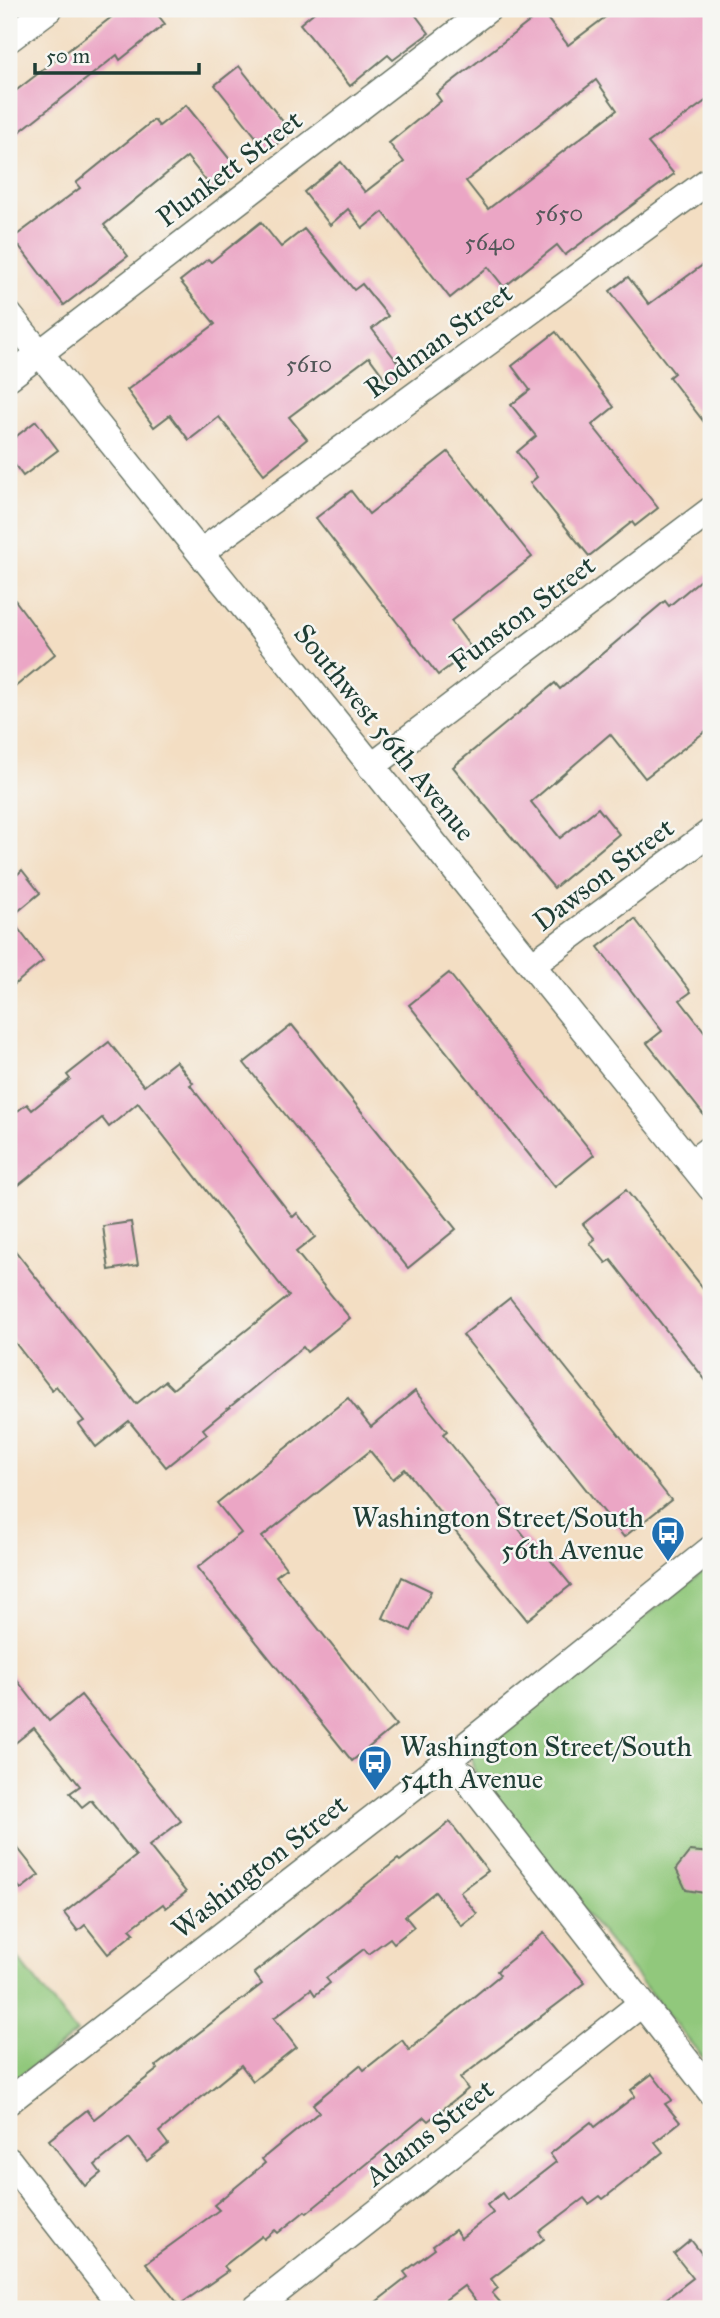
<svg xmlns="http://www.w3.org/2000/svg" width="720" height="2318" viewBox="0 0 720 2318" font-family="'IM FELL Great Primer',serif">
  <rect width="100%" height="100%" fill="#f6f6f2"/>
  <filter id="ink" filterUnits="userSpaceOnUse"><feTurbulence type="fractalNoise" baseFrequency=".0143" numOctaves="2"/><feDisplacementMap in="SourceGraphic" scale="14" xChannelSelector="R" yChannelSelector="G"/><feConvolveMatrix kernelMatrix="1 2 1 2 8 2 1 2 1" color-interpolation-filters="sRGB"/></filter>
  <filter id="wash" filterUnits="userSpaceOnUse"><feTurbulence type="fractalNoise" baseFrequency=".00686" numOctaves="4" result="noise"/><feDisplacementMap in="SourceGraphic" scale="28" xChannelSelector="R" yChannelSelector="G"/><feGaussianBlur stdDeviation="1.57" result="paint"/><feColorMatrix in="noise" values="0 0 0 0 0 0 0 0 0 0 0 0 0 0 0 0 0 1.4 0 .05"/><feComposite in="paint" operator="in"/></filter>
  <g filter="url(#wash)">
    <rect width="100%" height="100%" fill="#f3dec3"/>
    <g fill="#91c87b" stroke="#588258" stroke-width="2">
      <polygon points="711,1565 711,2068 476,1777 471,1752"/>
      <polygon points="9,1947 77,2033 9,2085"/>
    </g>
    <g id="blocks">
      <g fill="#eba6c5" fill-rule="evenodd">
        <polygon points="122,9 153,9 165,24 120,60 117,55 9,140 9,96"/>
        <polygon points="318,9 411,9 429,33 393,60 388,55 350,86 300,24"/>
        <path d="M 616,9 L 711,9 L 711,97 L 648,143 L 674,174 L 565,255 L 557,245 L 504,287 L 488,267 L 450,298 L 383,212 L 363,228 L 348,209 L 330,225 L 304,192 L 341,162 L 365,192 L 404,162 L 389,143 L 441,101 L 436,94 L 542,12 L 568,45 ZM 596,80 L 617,110 L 488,209 L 466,181 Z"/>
        <polygon points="239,66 292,133 267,151 215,85"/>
        <polygon points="186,105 240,172 215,192 187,157 104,225 128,256 64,305 13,238 80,188 76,183 154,120 159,126"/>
        <polygon points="261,222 281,247 304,229 354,290 362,284 388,316 372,329 406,373 390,385 369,357 289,417 307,439 264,474 219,417 189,440 170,415 154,427 127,390 215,324 180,281 208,259 211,262"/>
        <polygon points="711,259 711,431 669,377 674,373 610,291 628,277 649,304"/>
        <polygon points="556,332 614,407 592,425 658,508 635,526 632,522 589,556 530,483 537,477 517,452 536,436 511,405 530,390 512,366"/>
        <polygon points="36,421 58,450 23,476 9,457 9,442"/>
        <polygon points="448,452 532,557 451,621 472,649 438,675 316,518 351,491 369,514"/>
        <polygon points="711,571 711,727 645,778 610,734 531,802 560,838 598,808 619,834 554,888 453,767 555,683 560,689 665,601 669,606"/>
        <polygon points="9,592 55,654 9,692"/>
        <polygon points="9,862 18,874 22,870 40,893 10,918 43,961 9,989"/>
        <polygon points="635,919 691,992 680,1000 711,1040 711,1124 647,1043 662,1031 598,947"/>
        <polygon points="449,973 594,1155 555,1187 409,1005"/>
        <polygon points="292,1025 456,1229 408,1268 244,1063"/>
        <polygon points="109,1042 144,1086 176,1061 193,1083 190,1085 293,1217 297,1213 315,1237 296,1252 350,1318 307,1352 303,1347 203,1429 207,1434 166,1467 129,1421 96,1447 79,1424 84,1421 56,1386 52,1390 9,1335 9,1243 136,1404 165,1381 173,1389 289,1296 138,1103 109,1127 102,1118 9,1193 9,1127 16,1122 11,1116 27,1104 32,1110 70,1079 67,1075"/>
        <polygon points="626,1190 711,1298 711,1387 611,1260 606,1263 590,1243 595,1239 583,1224"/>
        <polygon points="131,1222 138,1265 109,1270 103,1226"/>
        <polygon points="510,1298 671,1500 624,1537 463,1335"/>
        <polygon points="415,1391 447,1431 443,1434 535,1549 539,1546 571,1585 527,1620 405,1469 393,1479 370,1451 262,1537 286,1568 276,1576 396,1725 352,1761 197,1568 241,1533 217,1503 348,1398 371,1427"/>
        <polygon points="402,1577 431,1591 411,1631 383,1618"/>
        <polygon points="9,1670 49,1721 81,1695 181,1821 149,1846 186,1892 166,1908 163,1904 130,1929 134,1933 108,1954 85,1925 78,1931 64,1913 136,1856 91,1800 82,1807 70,1793 80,1786 34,1728 9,1748"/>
        <polygon points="450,1822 488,1871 460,1892 477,1914 462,1926 435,1892 405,1916 414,1927 394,1943 390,1938 368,1954 364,1949 326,1978 330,1983 315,1995 311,1989 274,2018 296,2047 253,2081 241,2065 159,2132 168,2144 147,2161 129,2138 95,2165 101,2173 85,2186 49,2140 87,2110 94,2119 158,2069 156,2066 262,1984 254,1973 398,1859 400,1861"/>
        <polygon points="9,1837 39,1875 21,1889 9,1874"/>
        <polygon points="690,1851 711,1853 711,1894 686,1890 676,1869"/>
        <polygon points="544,1933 585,1983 460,2078 468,2089 428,2121 424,2117 307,2213 305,2211 278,2233 275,2230 264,2239 262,2236 224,2266 228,2271 179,2305 146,2263 219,2210 214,2205 265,2163 262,2159 319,2112 313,2104 360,2065 364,2070 402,2040 409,2050 500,1975 497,1971"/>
        <polygon points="652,2074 672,2100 665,2104 680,2122 655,2142 663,2152 603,2199 600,2196 589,2204 584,2198 539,2232 544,2239 491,2279 498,2288 492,2293 500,2302 490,2309 482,2309 464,2286 433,2309 367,2309 408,2277 404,2272 435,2249 433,2246 455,2230 461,2238 493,2213 487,2205 502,2193 507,2200 556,2162 550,2154 591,2122 595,2127 635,2096 631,2090"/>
        <polygon points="691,2240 702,2254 711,2246 711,2309 653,2309 693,2278 674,2254"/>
      </g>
    </g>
  </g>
  <g filter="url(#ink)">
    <use href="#blocks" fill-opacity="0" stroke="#697566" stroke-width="2"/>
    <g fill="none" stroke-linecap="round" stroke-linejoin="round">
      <g stroke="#697566" stroke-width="29">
        <g id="minor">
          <polyline points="9,39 49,9"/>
          <polyline points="9,315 711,1188"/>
          <polyline points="9,377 488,9"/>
          <polyline points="201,552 711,179"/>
          <polyline points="371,767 711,510"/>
          <polyline points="532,965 711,832"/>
          <polyline points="691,1163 711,1148"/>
          <polyline points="439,1767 464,1775 711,2092"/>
          <polyline points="9,2101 439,1767 711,1549"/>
          <polyline points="9,2161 124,2309"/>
          <polyline points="255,2309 641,2004"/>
        </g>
      </g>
      <use href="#minor" stroke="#fff" stroke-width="26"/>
    </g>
  </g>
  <defs>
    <g id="bus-pin" transform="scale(1.75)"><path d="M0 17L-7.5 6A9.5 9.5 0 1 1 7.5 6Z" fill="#1f6fb2" stroke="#f6f6f2"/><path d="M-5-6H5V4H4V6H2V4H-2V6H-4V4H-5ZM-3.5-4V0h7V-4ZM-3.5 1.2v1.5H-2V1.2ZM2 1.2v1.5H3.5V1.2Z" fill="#fff"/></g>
  </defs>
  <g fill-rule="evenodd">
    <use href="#bus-pin" x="668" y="1533"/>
    <use href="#bus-pin" x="375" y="1762"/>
  </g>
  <g text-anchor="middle" stroke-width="5" stroke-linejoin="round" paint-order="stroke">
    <g font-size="24" fill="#525758">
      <text x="559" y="221">5650</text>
      <text x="490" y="250">5640</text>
      <text x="309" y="372">5610</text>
    </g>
    <g font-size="28" fill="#1f3d34" stroke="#f6f6f2">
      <text transform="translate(229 168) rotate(-37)" y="10">Plunkett Street</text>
      <text transform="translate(438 340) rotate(-36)" y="10">Rodman Street</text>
      <text transform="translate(522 613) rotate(-37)" y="10">Funston Street</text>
      <text transform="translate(385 732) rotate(51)" y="10">Southwest 56th Avenue</text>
      <text transform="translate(603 874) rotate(-37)" y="10">Dawson Street</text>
      <text transform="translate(259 1866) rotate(-38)" y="10">Washington Street</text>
      <text transform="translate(429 2132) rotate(-38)" y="10">Adams Street</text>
    </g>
    <g font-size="28" fill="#1f3d34" stroke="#f6f6f2" text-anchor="end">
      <text x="644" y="1527">Washington Street/South<tspan x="644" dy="32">56th Avenue</tspan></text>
      <text x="400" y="1756" text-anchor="start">Washington Street/South<tspan x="400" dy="32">54th Avenue</tspan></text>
    </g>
  </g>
  <rect width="720" height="2318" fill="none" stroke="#f6f6f2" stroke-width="35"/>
  <path d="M35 63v10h164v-10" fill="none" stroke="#1f3d34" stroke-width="3.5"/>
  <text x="46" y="63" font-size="21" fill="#1f3d34" stroke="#f6f6f2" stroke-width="5" paint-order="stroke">50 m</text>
</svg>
